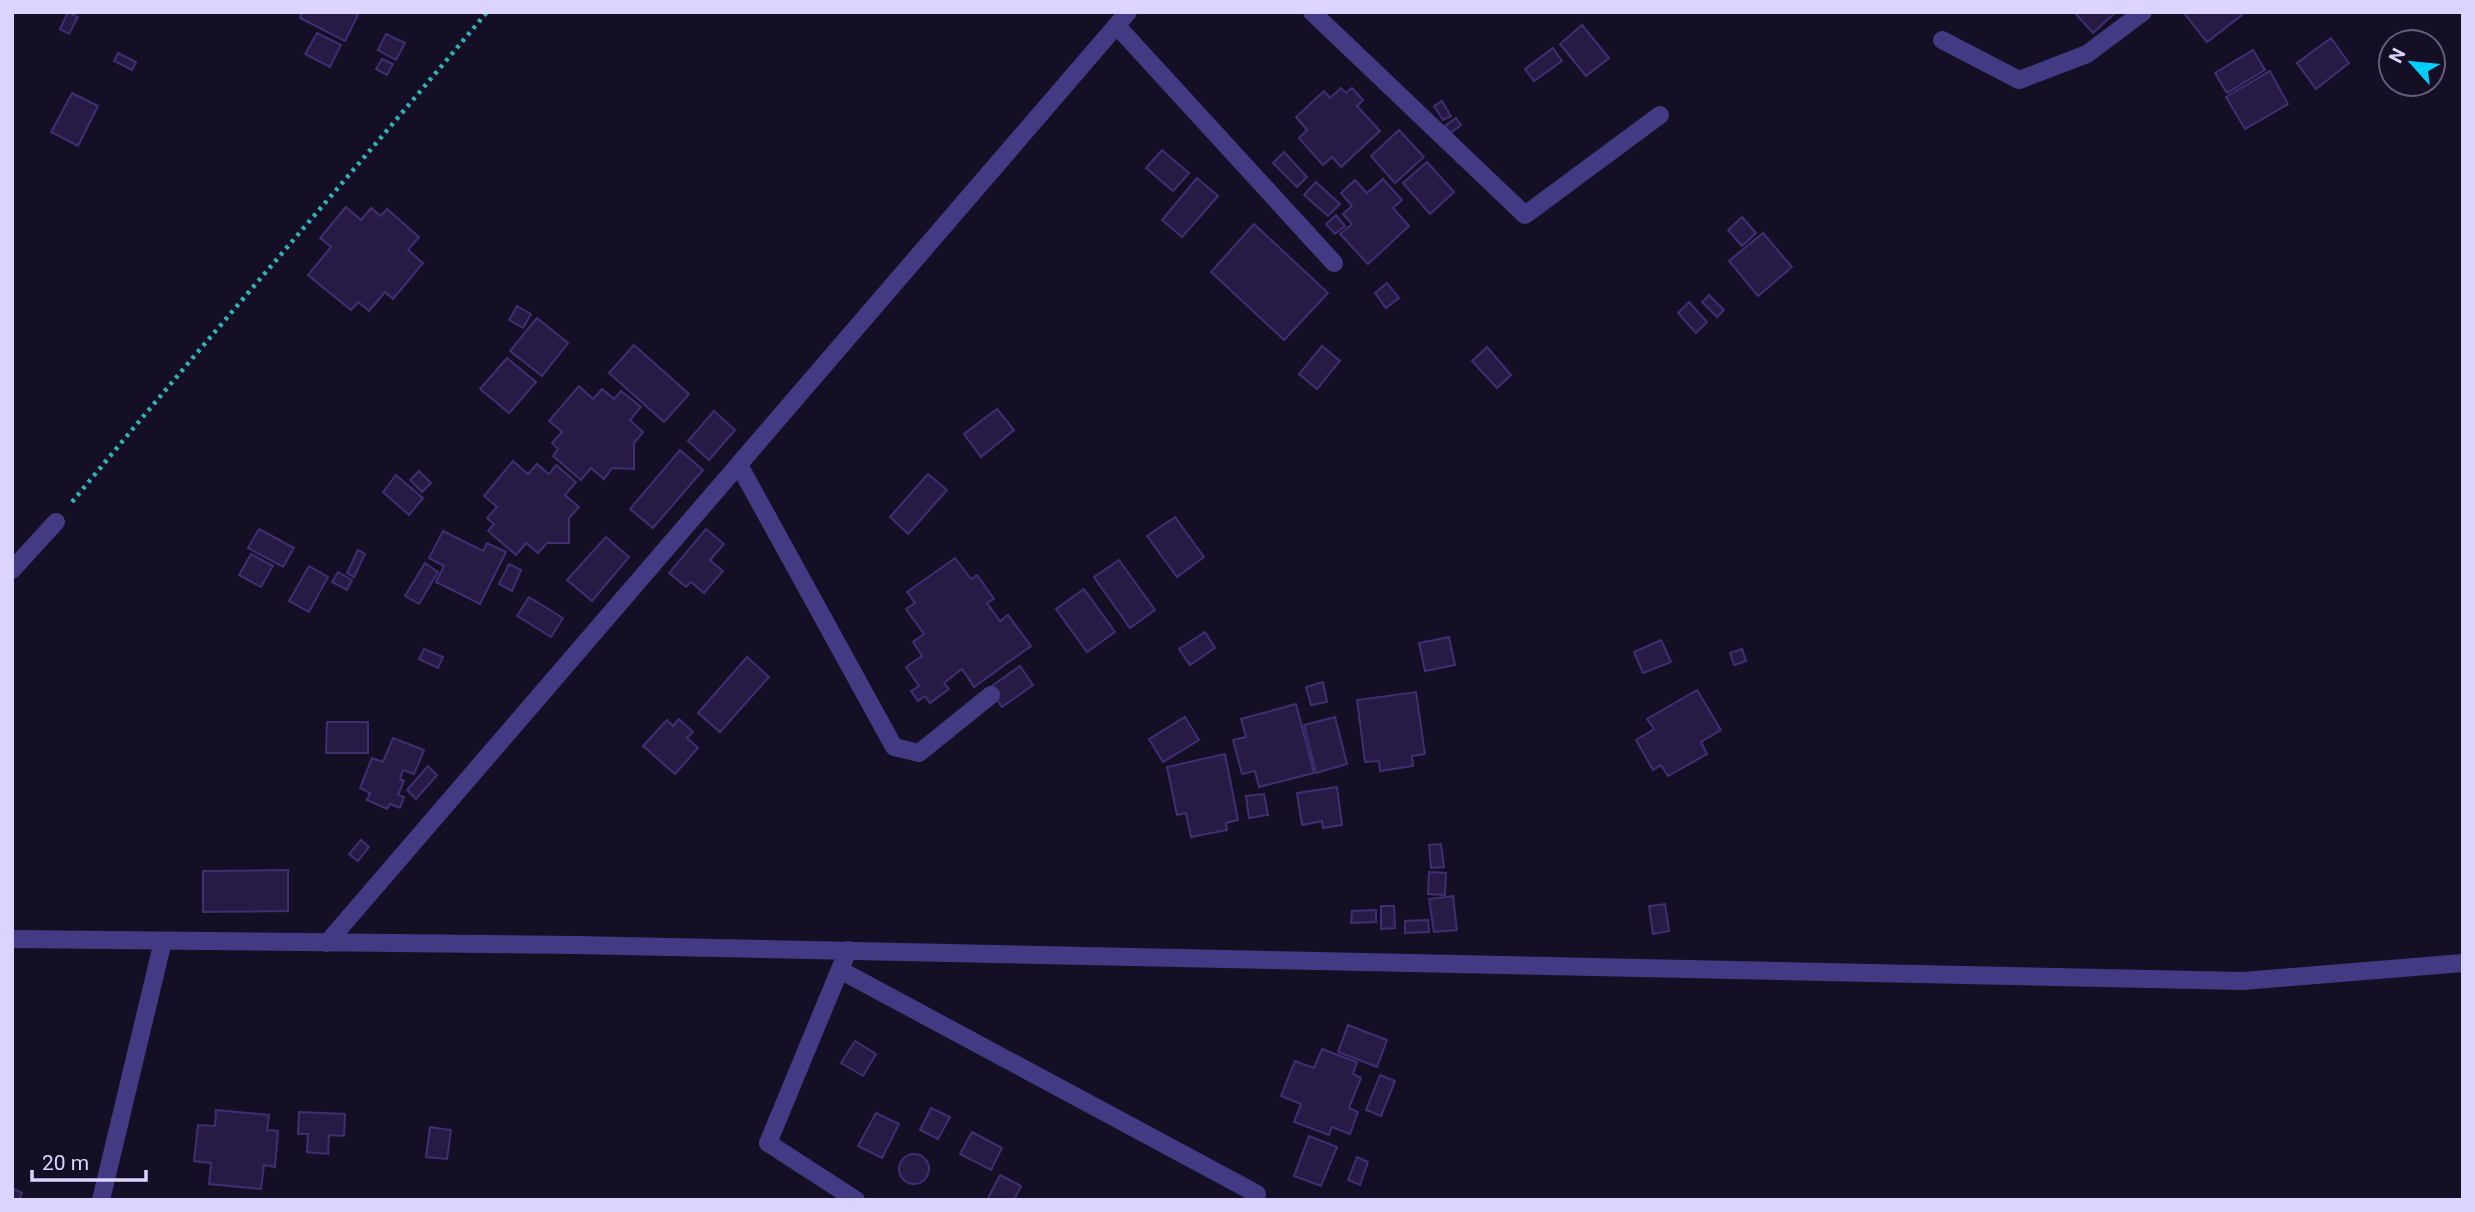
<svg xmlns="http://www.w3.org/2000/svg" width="2475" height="1212" viewBox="0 0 2475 1212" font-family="Roboto,sans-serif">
  <rect width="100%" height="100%" fill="#150f25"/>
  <g fill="#271b46" stroke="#402d72" stroke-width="2">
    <polygon points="68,12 78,17 69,34 60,29"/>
    <polygon points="302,12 353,12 358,15 345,41 300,18"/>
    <polygon points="2074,12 2116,12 2093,33"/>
    <polygon points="2186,12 2240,12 2242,15 2207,42 2184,13"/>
    <polygon points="1582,25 1609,58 1586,76 1560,44"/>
    <polygon points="317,33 341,45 330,67 305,54"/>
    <polygon points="386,34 405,43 396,60 378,50"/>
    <polygon points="2331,38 2349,63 2316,89 2297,63"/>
    <polygon points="1553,48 1562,61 1534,81 1525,69"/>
    <polygon points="2253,50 2265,70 2227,93 2215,73"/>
    <polygon points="118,53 136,62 132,70 114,61"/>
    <polygon points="382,59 393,64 387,75 376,69"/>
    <polygon points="2270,71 2288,104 2245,129 2226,97"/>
    <polygon points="1341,88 1346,93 1352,88 1363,100 1357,106 1380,131 1341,167 1332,157 1323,165 1299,138 1307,130 1296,117 1324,91 1330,98"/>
    <polygon points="72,93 98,106 78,146 51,132"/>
    <polygon points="1442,101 1451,116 1443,120 1434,106"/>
    <polygon points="1456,118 1461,125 1450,133 1445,126"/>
    <polygon points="1399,130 1424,157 1395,183 1371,156"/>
    <polygon points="1162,150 1189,173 1173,191 1146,168"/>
    <polygon points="1284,152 1307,177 1297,187 1273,163"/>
    <polygon points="1427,162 1454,192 1430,214 1403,183"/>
    <polygon points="1197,178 1218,196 1182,237 1162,220"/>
    <polygon points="1383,179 1402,200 1393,208 1409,226 1368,264 1340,234 1352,224 1343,214 1352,206 1341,193 1355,180 1367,193"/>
    <polygon points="1316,182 1340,204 1328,216 1304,195"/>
    <polygon points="346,207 361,220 371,208 381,216 387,209 419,237 408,250 423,263 393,299 385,292 369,311 358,302 351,310 308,275 331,247 320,238"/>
    <polygon points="1336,215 1345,226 1335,234 1326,224"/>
    <polygon points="1742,217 1756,233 1742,246 1728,230"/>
    <polygon points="1254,224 1328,293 1284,340 1211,272"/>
    <polygon points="1763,233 1792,267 1758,296 1729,261"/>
    <polygon points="1387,283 1399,298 1386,308 1375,293"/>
    <polygon points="1709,295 1724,310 1717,317 1702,302"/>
    <polygon points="1689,302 1707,322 1696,333 1678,313"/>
    <polygon points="517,306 531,314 523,328 509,320"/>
    <polygon points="537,318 568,343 542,376 510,351"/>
    <polygon points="634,345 689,394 664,422 609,373"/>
    <polygon points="1322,346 1340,361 1317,389 1299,374"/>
    <polygon points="1487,347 1511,375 1497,388 1472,361"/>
    <polygon points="507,358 536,382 509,413 480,389"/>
    <polygon points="579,386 593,399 602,389 614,399 621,391 641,407 630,420 643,432 634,443 634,469 612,468 604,479 591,468 581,480 553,456 558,449 552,443 562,432 549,421"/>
    <polygon points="997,409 1014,430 981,457 964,434"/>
    <polygon points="714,411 735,430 709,460 688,441"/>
    <polygon points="680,450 703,470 653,528 630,509"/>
    <polygon points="513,461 528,474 537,464 549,474 556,465 576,482 565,495 579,507 569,518 569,543 547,543 538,553 526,543 516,555 488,531 494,524 487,518 497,507 484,496"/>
    <polygon points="419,471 431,483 422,492 410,480"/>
    <polygon points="928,474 947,490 908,534 890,517"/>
    <polygon points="396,475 423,498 409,515 383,492"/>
    <polygon points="1175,517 1204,557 1177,577 1147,536"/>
    <polygon points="259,529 294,548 283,567 248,548"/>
    <polygon points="706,529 724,544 710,560 723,571 704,593 691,582 686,587 669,573"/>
    <polygon points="443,531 483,551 487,543 506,552 480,604 436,582 444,566 429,558"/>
    <polygon points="606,537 629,557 592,601 567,580"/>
    <polygon points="358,550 365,554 354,577 347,573"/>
    <polygon points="251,554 273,566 261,587 239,575"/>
    <polygon points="955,558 971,579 977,575 994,599 987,603 1000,621 1008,615 1031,646 974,687 962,669 944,683 949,689 930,703 925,696 918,701 911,691 919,686 906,667 922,656 913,642 924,634 906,609 915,603 907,592"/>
    <polygon points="1119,560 1155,610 1130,628 1094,577"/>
    <polygon points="425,563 438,572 419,604 405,596"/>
    <polygon points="509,564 521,570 512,591 499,584"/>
    <polygon points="309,566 328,577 309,612 289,601"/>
    <polygon points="338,572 352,580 347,590 332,582"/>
    <polygon points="1084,589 1115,632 1087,652 1056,609"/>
    <polygon points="529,597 563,618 551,637 517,616"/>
    <polygon points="1205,632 1215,648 1190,665 1179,649"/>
    <polygon points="1449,637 1455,665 1425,671 1419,643"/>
    <polygon points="1661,640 1671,662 1643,673 1634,652"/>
    <polygon points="424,649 443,657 438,668 419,659"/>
    <polygon points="1742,649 1746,661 1734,665 1730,653"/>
    <polygon points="747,657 769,677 720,732 698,713"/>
    <polygon points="1020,666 1033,685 1002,707 989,688"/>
    <polygon points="1323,682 1327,702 1311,705 1306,687"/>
    <polygon points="1697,690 1721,730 1701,742 1707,754 1668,776 1661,765 1653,770 1636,740 1654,729 1647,719"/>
    <polygon points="1416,692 1425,754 1412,756 1413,766 1380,771 1379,761 1365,762 1357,700"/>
    <polygon points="1296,704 1314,773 1259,787 1255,771 1242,774 1233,740 1246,737 1241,719"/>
    <polygon points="1185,717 1199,740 1163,762 1149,739"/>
    <polygon points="1335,717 1347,764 1316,773 1304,725"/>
    <polygon points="679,719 693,732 687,738 698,748 675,774 643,746 667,720 673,726"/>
    <polygon points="327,722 368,722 368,753 326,753"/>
    <polygon points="393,738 424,750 414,774 403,770 400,779 404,781 398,795 404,797 400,808 390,804 387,809 367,800 370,793 360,788 372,758 383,762"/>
    <polygon points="1225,754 1238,820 1226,823 1227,830 1191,837 1186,813 1177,815 1167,767"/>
    <polygon points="428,766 437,775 416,799 407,790"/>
    <polygon points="1337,787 1342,825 1323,828 1322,821 1302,825 1297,793"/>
    <polygon points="1264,794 1268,815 1249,818 1246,796"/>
    <polygon points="361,840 369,847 358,861 349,854"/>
    <polygon points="1441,844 1444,867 1431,868 1429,845"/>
    <polygon points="288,870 288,911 203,912 203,871"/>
    <polygon points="1429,872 1446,873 1445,895 1428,894"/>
    <polygon points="1453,896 1457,930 1434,932 1429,899"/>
    <polygon points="1665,904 1669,931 1653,934 1649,906"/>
    <polygon points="1381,906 1394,906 1395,928 1381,929"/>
    <polygon points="1376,910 1376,922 1351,923 1352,911"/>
    <polygon points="1428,920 1429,932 1405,933 1405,921"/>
    <polygon points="1348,1025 1387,1040 1377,1067 1338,1052"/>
    <polygon points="855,1041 876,1054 863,1076 841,1063"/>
    <polygon points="1322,1049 1357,1062 1353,1074 1361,1078 1349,1108 1358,1112 1350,1134 1332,1127 1329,1135 1294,1122 1301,1104 1281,1096 1295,1061 1314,1068"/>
    <polygon points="1380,1075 1395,1081 1381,1116 1366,1110"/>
    <polygon points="931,1108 950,1117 938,1139 920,1130"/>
    <polygon points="216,1110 269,1115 267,1130 278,1131 275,1167 264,1165 261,1189 209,1184 211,1163 194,1161 198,1125 215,1126"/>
    <polygon points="299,1112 345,1114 344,1136 329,1135 328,1154 307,1152 308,1134 298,1134"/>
    <polygon points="876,1113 899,1124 882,1158 858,1146"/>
    <polygon points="430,1127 451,1130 447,1159 426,1157"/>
    <polygon points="972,1132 1002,1148 991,1170 960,1154"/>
    <polygon points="1309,1136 1337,1147 1321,1186 1294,1176"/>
    <circle cx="914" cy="1169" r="15"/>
    <polygon points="1357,1157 1368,1162 1360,1185 1348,1180"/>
    <polygon points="1000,1175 1021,1186 1014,1200 987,1200"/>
    <polygon points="12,1188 22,1193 19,1200 12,1200"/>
  </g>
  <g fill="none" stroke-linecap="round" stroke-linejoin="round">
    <path stroke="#30b3b6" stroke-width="4.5" stroke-dasharray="3.5 5" stroke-linecap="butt" d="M 72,502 C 208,337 350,176 487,12"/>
    <g stroke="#433a84" stroke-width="18">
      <polyline points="1312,12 1525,215 1660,115"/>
      <polyline points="1117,26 1334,263"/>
      <polyline points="739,465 894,747 919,753 991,695"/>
      <polyline points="840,970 1257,1194"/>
    </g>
    <g stroke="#433a84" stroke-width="18">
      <polyline points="1942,40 2019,80 2087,54 2143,12"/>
      <polyline points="12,570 56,522"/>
      <polyline points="327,943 1128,12"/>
      <polyline points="848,950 768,1143 856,1200"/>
      <polyline points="101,1200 163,941"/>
    </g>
    <polyline stroke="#433a84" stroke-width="18" points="12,939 575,945 2243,981 2463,963"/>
  </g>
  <rect width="2475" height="1212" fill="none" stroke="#dcd3ff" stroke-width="28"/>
  <g transform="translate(2412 63) rotate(297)"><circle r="33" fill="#150f25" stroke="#655d7c" stroke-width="2"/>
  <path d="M0-5L12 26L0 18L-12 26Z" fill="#02cefc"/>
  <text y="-10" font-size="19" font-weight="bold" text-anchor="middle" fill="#dcd3ff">N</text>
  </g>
  <path d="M32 1170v10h114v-10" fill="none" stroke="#dcd3ff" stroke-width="3.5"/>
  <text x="42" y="1170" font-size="21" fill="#dcd3ff" stroke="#150f25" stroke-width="5" paint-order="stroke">20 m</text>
</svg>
